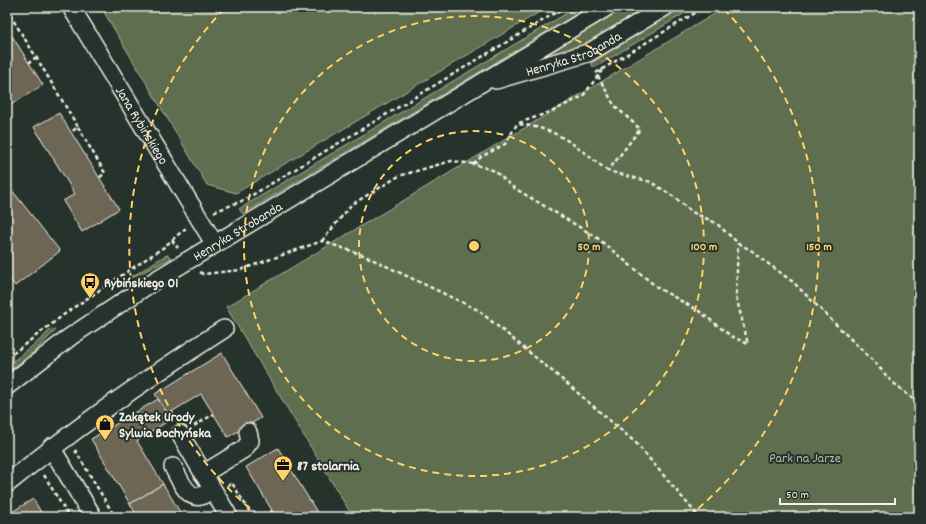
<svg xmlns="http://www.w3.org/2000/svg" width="926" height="524" viewBox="0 0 926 524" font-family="Dekko,sans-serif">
  <rect width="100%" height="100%" fill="#26332d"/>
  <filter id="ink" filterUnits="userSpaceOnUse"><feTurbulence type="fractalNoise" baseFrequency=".025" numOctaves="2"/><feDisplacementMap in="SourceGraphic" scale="8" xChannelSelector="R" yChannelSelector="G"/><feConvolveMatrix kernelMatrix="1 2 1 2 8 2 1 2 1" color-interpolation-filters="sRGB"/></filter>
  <g filter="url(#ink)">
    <g fill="#5f6e50" stroke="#aab09c">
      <polygon points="101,7 548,7 236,193 207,185"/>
      <polygon points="577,7 588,7 243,214 239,209"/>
      <polygon points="626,7 646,7 579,47 533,63"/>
      <polygon points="682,7 695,7 594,68 591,63"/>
      <polygon points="726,7 919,7 919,517 353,517 226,307"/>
      <polygon points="167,255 172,258 127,280 161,258"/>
      <polygon points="51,329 56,330 36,350 7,373 7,366 41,339"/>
    </g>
    <g fill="#6d6655" stroke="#f4f1e8">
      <polygon points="7,28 43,85 12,104 7,97"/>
      <polygon points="59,113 119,209 82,232 63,201 75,194 34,127"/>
      <polygon points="7,184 60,251 15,286 7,275 7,245 9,243 7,240"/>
      <polygon points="222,353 261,418 228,437 201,394 168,414 155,394"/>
      <polygon points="158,399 171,419 137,441 163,484 130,504 91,439"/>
      <polygon points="278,448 290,468 320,517 276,517 246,467"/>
      <polygon points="163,484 183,517 138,517 130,504"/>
      <polygon points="33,499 44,517 7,517 7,515"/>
    </g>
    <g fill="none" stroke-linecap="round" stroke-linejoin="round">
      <g stroke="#f4f1e8" stroke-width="20">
        <g id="minor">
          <path id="s1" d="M 71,7 L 214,243"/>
          <path id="s2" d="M 496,80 L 588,53 L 665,7"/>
          <path id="s3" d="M 7,386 L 70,337 L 154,281 L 607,7"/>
          <polyline points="180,434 229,517"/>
          <polyline points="51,447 93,517"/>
          <path d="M 173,467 C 178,476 187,500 201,496 C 205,495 209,491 212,489"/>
          <polyline points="203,474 244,449 250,441 248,432"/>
          <path d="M 7,484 C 76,427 149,377 224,329"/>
        </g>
      </g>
      <g stroke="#f4f1e8" stroke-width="2.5" stroke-dasharray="4 3" stroke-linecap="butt">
        <polyline points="7,10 10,15 7,16"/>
        <polyline points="10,15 36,57 29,63"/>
        <polyline points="36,57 78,127 71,132"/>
        <polyline points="596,73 705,7"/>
        <polyline points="598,76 614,105 640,129 608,171 651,182 674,197 692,212 716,223 738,243 754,252 759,257 793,282 878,366 890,380 919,404"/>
        <polyline points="519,123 553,111 583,96 603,69"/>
        <polyline points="78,127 105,173 99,178"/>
        <path d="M 608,171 C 575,146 559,128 517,124 L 505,144 L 481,157 L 474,164 L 495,171 L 511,186 L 596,237 L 658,288 L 699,311 L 731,336 L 748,344 L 736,296 L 738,243"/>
        <polyline points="214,212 244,200 565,7"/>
        <polyline points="172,240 178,248"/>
        <polyline points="322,241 351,205 399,176 451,161 474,164"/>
        <polyline points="200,272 203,274 240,270 322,241 363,255 478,310 564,381 636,443 699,517"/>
        <polyline points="7,358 70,310 164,247 187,227"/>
        <polyline points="194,426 214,414"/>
        <polyline points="75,450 115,517"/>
        <polyline points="44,475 69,517"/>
        <polyline points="227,486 232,483 253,517"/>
        <polyline points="264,517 272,511"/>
      </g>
      <use href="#minor" stroke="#26332d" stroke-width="17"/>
    </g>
  </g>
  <g fill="none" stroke="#ffd166" stroke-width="2" stroke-dasharray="7 5">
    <circle cx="474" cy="246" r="115"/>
    <circle cx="474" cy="246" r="230"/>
    <path d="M259 516A345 345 0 0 1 224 9M724 9A345 345 0 0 1 689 516"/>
  </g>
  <defs>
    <g id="bus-pin" transform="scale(1)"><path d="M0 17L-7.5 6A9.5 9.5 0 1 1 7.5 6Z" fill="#ffd166" stroke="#26332d"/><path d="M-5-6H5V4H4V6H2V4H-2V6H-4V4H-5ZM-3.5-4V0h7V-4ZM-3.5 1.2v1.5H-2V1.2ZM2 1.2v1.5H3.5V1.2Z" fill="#111"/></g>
    <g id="shop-pin" transform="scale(1)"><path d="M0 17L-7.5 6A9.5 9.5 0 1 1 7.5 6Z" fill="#ffd166" stroke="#26332d"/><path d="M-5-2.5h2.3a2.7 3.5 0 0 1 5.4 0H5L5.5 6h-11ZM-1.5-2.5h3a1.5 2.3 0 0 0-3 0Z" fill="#111"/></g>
    <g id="office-pin" transform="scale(1)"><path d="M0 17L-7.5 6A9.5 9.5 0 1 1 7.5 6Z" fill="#ffd166" stroke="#26332d"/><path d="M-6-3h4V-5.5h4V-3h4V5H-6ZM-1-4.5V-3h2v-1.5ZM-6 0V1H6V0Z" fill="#111"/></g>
  </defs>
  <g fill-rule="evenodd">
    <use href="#bus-pin" x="90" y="282"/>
    <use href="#shop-pin" x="105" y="424"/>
    <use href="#office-pin" x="283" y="465"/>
  </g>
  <g text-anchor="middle" stroke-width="4" stroke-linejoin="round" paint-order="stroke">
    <g font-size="14" fill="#f4f1e8" stroke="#26332d">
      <text dy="5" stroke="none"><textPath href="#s2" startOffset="82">Henryka Strobanda</textPath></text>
      <text dy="5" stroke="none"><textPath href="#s1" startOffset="138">Jana Rybińskiego</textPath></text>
      <text dy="5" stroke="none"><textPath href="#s3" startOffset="278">Henryka Strobanda</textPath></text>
    </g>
    <g font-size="14" font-weight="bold" fill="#f4f1e8" stroke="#26332d" text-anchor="start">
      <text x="104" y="287">Rybińskiego 01</text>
      <text x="119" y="421">Zakątek Urody<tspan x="119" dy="16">Sylwia Bochyńska</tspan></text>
      <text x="297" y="470">87 stolarnia</text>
    </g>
    <g font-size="14" fill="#b8bdab" stroke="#26332d">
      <text x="805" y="462">Park na Jarze</text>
    </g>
  </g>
  <circle cx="474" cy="246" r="6" fill="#ffd166" stroke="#26332d" stroke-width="2"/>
  <g font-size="12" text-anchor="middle" font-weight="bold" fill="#ffd166" stroke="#26332d" stroke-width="4" stroke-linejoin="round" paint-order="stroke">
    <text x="589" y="250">50 m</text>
    <text x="704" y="250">100 m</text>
    <text x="819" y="250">150 m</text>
  </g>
  <rect width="926" height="524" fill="none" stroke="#26332d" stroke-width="24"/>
  <rect x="12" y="12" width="902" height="500" fill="none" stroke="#f4f1e8" stroke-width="1.5" filter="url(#ink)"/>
  <path d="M780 498v6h115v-6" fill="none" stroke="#f4f1e8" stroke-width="2"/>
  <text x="786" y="498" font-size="12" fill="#f4f1e8" stroke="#26332d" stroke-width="3" paint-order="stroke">50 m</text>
</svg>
